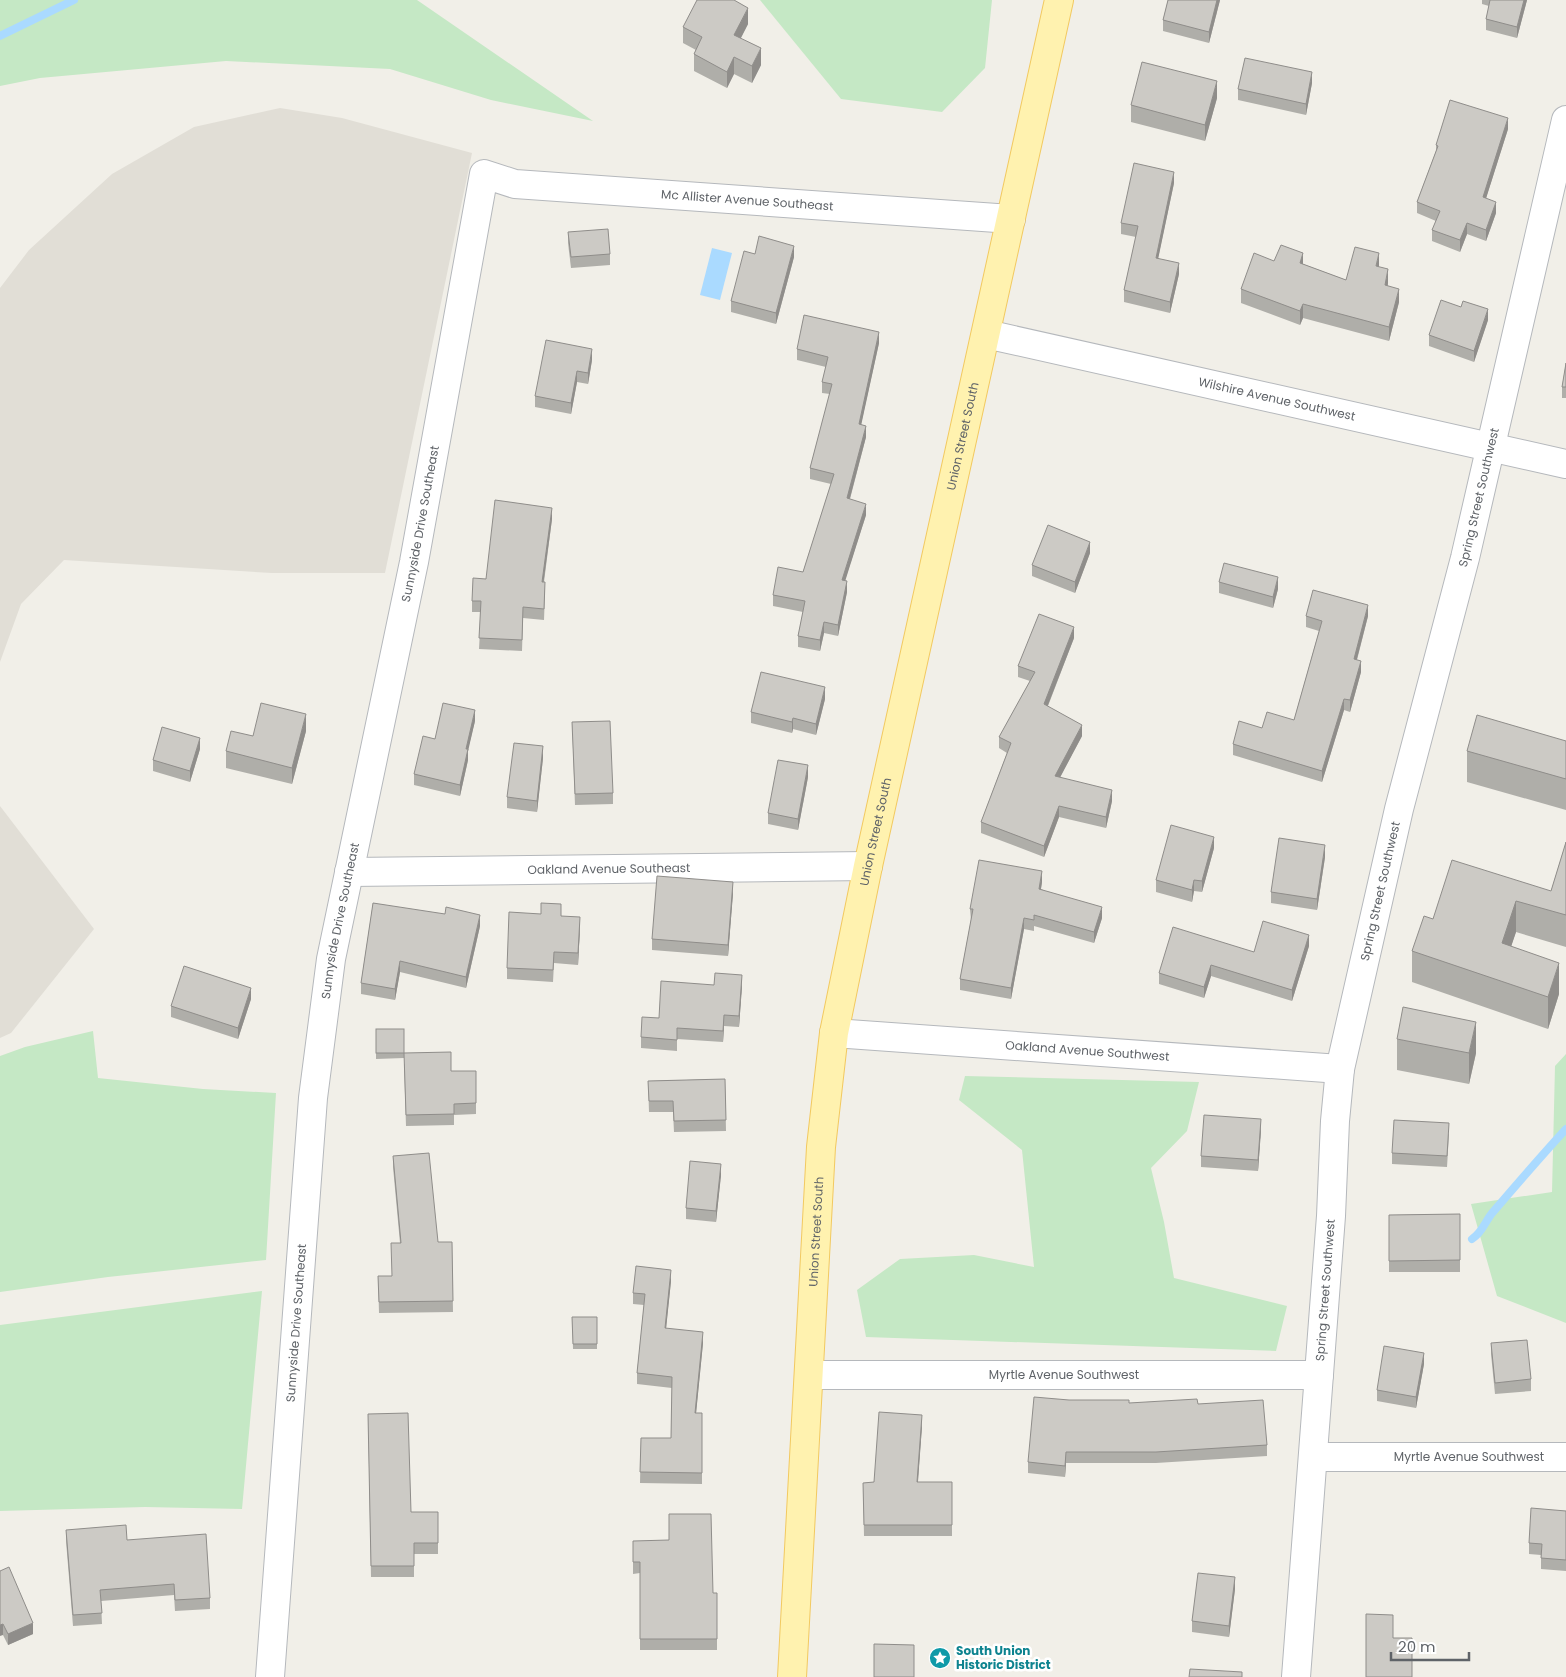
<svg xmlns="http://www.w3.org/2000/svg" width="1566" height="1677" viewBox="0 0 1566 1677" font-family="Poppins,sans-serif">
  <rect width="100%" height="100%" fill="#f1efe8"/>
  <g fill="#e1ded6">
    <polygon points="280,108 342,118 472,153 385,573 272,573 64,560 21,604 0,662 0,288 29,250 112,174 194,127"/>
    <polygon points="0,806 94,929 11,1033 0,1038"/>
  </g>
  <g fill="#c5e8c5">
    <polygon points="0,0 417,0 593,121 491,100 390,69 226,61 40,78 0,86"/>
    <polygon points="760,0 992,0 985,68 942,112 841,99"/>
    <polygon points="93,1031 98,1078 203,1089 276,1093 266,1260 108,1277 0,1292 0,1056 25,1047"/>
    <polygon points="1566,1054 1566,1323 1497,1296 1471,1204 1552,1192 1555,1066"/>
    <polygon points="965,1076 1199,1082 1187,1131 1151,1168 1164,1222 1174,1278 1287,1306 1276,1351 866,1337 857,1290 900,1259 974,1255 1034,1267 1022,1150 959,1100"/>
    <polygon points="262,1291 242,1509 145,1507 0,1511 0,1325"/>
  </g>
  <polygon fill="#aadaff" points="712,248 732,253 720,300 700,295"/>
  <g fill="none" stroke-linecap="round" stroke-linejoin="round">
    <g stroke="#aadaff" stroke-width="8">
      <polyline points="0,36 74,0"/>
      <path d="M 1472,1239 C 1483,1232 1485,1221 1493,1212 C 1517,1184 1541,1156 1566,1129"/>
    </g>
    <g stroke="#b5b8bc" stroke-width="30">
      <g id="minor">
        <path id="s1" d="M 986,334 L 1566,464"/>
        <path id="s2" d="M 349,872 L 868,866"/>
        <path id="s3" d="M 834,1033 L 1340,1069"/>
        <path id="s4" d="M 809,1375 L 1319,1375"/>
        <path id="s5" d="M 1313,1457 L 1566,1457"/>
        <path id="s6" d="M 270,1677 L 313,1098 L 331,959 L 414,562 L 484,174 L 515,184 L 1011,219"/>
        <path id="s7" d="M 1296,1677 L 1331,1216 L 1335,1121 L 1340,1069 L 1399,809 L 1465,558 L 1566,120"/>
      </g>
    </g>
    <g stroke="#f2c960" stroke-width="30">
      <g id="major">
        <path id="s8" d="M 792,1677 L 821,1147 L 834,1033 L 868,866 L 1059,0"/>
      </g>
    </g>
    <use href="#minor" stroke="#fff" stroke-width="28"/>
    <use href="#major" stroke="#fff2af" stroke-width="28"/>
  </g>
  <g fill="#afaea9">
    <polygon points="1168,0 1220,0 1209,43 1163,31 1163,20"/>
    <polygon points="1482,0 1527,0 1517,38 1486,30 1486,19 1489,6 1482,4"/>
    <polygon points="748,24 741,38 761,65 752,83 734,74 727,88 694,71 694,54 696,50 683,43 683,27"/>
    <polygon points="1312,83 1306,115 1238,100 1238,89"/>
    <polygon points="1217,98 1205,141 1131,122 1131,105"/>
    <polygon points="1508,129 1486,198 1496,213 1486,241 1467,234 1460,252 1432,241 1432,230 1436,221 1417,213 1417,202 1436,151 1436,145"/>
    <polygon points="1174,183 1158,258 1179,274 1170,313 1124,302 1124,290 1136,237 1121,234 1121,223"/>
    <polygon points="568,232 610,254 610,265 571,268 568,243"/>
    <polygon points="755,254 794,257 776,324 731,312 731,301"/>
    <polygon points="1274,261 1303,264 1346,280 1379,267 1388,283 1388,286 1399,302 1389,341 1303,318 1300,325 1241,303 1241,289"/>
    <polygon points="1488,320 1474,362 1429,346 1429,335"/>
    <polygon points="879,343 861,424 866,437 850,499 866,515 845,580 847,592 838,636 824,633 820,651 798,647 798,636 803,612 773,606 773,595 803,572 831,484 810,479 810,468 830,394 822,393 822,382 826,367 797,360 797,349"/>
    <polygon points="592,360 588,384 577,382 571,414 535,407 535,396"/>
    <polygon points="1566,363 1566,398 1562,398 1562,387"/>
    <polygon points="552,519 544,582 545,593 544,620 523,618 522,651 479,649 481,612 472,612 472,601 486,579"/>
    <polygon points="1090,553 1075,593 1032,576 1032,565"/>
    <polygon points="1219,582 1278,589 1273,608 1219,593"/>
    <polygon points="1306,616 1368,616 1357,660 1361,672 1350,712 1344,710 1322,782 1233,755 1233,744 1262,728 1294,720 1319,631 1306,627"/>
    <polygon points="1074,638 1048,706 1082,736 1060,777 1112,801 1106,828 1059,817 1044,857 981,833 981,822 1007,753 999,748 999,737 1030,681 1018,677 1018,666"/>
    <polygon points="825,699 816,735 793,729 792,733 751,723 751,712"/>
    <polygon points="475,721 468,749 468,760 460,796 414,785 414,774 435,739"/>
    <polygon points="572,722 613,793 613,804 575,805"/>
    <polygon points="306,731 292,784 226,768 226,751 253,736"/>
    <polygon points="1566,741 1566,810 1467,782 1467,751"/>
    <polygon points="200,749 190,782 153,771 153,760"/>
    <polygon points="543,758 537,812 507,808 507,797"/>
    <polygon points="808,777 798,830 768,824 768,813"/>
    <polygon points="1566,842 1566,947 1516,932 1511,946 1559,994 1548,1029 1412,982 1412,951 1433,919 1551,891"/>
    <polygon points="1214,848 1202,892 1194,891 1192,902 1156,892 1156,880"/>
    <polygon points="1325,857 1317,910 1271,903 1271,892"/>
    <polygon points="1042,882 1041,889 1102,918 1094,943 1034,926 1034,931 1024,929 1011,999 960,990 960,979 971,920 970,909"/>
    <polygon points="733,893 728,956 652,950 652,939"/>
    <polygon points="373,903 480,926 466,988 400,972 395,1000 361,994 361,983"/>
    <polygon points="561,916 580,928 578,965 554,963 553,982 507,979 507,968"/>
    <polygon points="1309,946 1292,1001 1211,976 1204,998 1159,984 1159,973 1254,952"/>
    <polygon points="714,985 742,986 739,1027 724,1026 723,1042 677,1039 677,1051 641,1048 641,1037 659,1018"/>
    <polygon points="251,999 238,1039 171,1017 171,1006"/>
    <polygon points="376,1029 404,1029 404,1058 376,1059"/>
    <polygon points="1397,1039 1476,1053 1469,1084 1397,1070"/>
    <polygon points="404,1064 451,1071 476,1071 476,1114 454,1115 454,1125 406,1126"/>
    <polygon points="725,1079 726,1131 674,1132 673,1112 649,1112 648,1081"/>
    <polygon points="1261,1130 1258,1171 1201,1167 1201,1156"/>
    <polygon points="1449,1134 1447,1167 1392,1164 1392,1153"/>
    <polygon points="393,1156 438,1242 452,1242 453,1312 379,1313 378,1276 392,1276 400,1243 393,1167"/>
    <polygon points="721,1175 716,1222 686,1219 686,1208"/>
    <polygon points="1460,1214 1460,1272 1389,1272 1389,1215"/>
    <polygon points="671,1281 666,1328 703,1343 696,1413 702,1413 702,1484 640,1483 641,1438 671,1438 672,1388 637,1384 637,1373 644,1305 633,1304 633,1293"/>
    <polygon points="572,1317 597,1344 597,1349 573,1349"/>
    <polygon points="1491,1343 1531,1379 1531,1391 1495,1394 1491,1354"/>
    <polygon points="1424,1364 1416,1408 1377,1401 1377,1390"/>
    <polygon points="1069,1400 1129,1403 1198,1404 1267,1445 1267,1456 1156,1463 1066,1463 1065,1477 1028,1473 1028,1462"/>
    <polygon points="368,1414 411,1512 438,1512 438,1554 414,1554 414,1577 371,1577"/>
    <polygon points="922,1426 918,1482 952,1482 952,1536 864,1536 863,1483 874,1482"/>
    <polygon points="1566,1511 1566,1571 1541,1569 1541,1555 1529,1554 1529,1543"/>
    <polygon points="66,1530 127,1540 210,1598 210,1609 175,1611 174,1595 101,1601 102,1624 73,1626 66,1541"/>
    <polygon points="633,1541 713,1593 717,1593 717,1650 640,1650 640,1573 633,1574"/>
    <polygon points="0,1571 33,1634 8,1645 3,1635"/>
    <polygon points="1235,1589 1229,1637 1192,1632 1192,1621"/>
  </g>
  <g fill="#8f8d8a">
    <polygon points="1217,0 1220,0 1209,43 1209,32"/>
    <polygon points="1524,0 1527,0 1517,38 1517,27"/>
    <polygon points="748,8 748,24 734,51 734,35"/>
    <polygon points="761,48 761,65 752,83 752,66"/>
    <polygon points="734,57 734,74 727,88 727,72"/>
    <polygon points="1312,72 1312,83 1306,115 1306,104"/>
    <polygon points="1217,81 1217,98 1205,141 1205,125"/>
    <polygon points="1508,118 1508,129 1483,208 1483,197"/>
    <polygon points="1174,172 1174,183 1156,269 1156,258"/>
    <polygon points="1496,202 1496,213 1486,241 1486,230"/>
    <polygon points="1467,223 1467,234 1460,252 1460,240"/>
    <polygon points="794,246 794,257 776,324 776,313"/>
    <polygon points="1303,253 1303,266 1300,263"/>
    <polygon points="1379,253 1379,267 1376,266"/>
    <polygon points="1179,263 1179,274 1170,313 1170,302"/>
    <polygon points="1388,269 1388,283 1385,299 1385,285"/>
    <polygon points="1399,289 1399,302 1389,341 1389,327"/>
    <polygon points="1303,304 1303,318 1300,325 1300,311"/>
    <polygon points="1488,309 1488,320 1474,362 1474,351"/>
    <polygon points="879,332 879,343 859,435 859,424"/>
    <polygon points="592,349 592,360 588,384 588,373"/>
    <polygon points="577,371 577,382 571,414 571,403"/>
    <polygon points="866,426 866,437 847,509 847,498"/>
    <polygon points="866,504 866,515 842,591 842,580"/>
    <polygon points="552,508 552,519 542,593 542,582"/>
    <polygon points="1090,542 1090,553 1075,593 1075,582"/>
    <polygon points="1278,577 1278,589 1273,608 1273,597"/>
    <polygon points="847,581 847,592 838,636 838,625"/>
    <polygon points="1368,605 1368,616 1354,670 1354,659"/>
    <polygon points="824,622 824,633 820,651 820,640"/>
    <polygon points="1074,627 1074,638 1044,715 1044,704"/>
    <polygon points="1361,661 1361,672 1350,712 1350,700"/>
    <polygon points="825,687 825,699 816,735 816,724"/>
    <polygon points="1344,699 1344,710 1322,782 1322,771"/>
    <polygon points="475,710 475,721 466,760 466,749"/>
    <polygon points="306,714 306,731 292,784 292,768"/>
    <polygon points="793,718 793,729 792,733 792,722"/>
    <polygon points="1082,725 1082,736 1055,787 1055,776"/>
    <polygon points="200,738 200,749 190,782 190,771"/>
    <polygon points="543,746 543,758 537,812 537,801"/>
    <polygon points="468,749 468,760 460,796 460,785"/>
    <polygon points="808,765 808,777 798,830 798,819"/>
    <polygon points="1112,790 1112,801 1106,828 1106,817"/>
    <polygon points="1059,806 1059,817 1044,857 1044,846"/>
    <polygon points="1214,837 1214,848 1202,892 1202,881"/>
    <polygon points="1325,845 1325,857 1317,910 1317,899"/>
    <polygon points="1042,871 1042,882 1039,900 1039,889"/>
    <polygon points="1194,880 1194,891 1192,902 1192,890"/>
    <polygon points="733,882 733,893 728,956 728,945"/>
    <polygon points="1516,901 1516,932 1502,974 1502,943"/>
    <polygon points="1102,907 1102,918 1094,943 1094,932"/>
    <polygon points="480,915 480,926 466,988 466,977"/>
    <polygon points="580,917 580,928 578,965 578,953"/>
    <polygon points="1024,918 1024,929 1011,999 1011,988"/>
    <polygon points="1309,935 1309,946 1292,1001 1292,990"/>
    <polygon points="400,961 400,972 395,1000 395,989"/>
    <polygon points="1559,963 1559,994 1548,1029 1548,997"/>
    <polygon points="1211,965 1211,976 1204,998 1204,987"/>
    <polygon points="742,975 742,986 739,1027 739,1016"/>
    <polygon points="251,988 251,999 238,1039 238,1028"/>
    <polygon points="724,1015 724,1026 723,1042 723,1031"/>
    <polygon points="1476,1022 1476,1053 1469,1084 1469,1053"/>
    <polygon points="1261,1119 1261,1130 1258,1171 1258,1160"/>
    <polygon points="721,1164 721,1175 716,1222 716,1211"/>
    <polygon points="671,1270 671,1281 665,1339 665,1328"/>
    <polygon points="703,1332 703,1343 695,1424 695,1413"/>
    <polygon points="1424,1353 1424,1364 1416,1408 1416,1397"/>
    <polygon points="922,1415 922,1426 917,1493 917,1482"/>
    <polygon points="1066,1452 1066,1463 1065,1477 1065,1466"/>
    <polygon points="1235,1577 1235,1589 1229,1637 1229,1626"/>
    <polygon points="33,1623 33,1634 8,1645 8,1634"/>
    <polygon points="3,1624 3,1635 0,1636 0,1625"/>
  </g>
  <g fill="#cccac5" stroke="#8f8d8a">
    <polygon points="697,0 734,0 748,8 734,35 761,48 752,66 734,57 727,72 694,54 702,37 683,27"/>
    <polygon points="1168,0 1217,0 1209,32 1163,20"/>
    <polygon points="1490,0 1524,0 1517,27 1486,19"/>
    <polygon points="1245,58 1312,72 1306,104 1238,89"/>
    <polygon points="1142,62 1217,81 1205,125 1131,105"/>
    <polygon points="1450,100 1508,118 1483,197 1496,202 1486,230 1467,223 1460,240 1432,230 1440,211 1417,202 1438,146 1436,145"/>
    <polygon points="1134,163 1174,172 1156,258 1179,263 1170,302 1124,290 1138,226 1121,223"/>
    <polygon points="608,229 610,254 571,257 568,232"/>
    <polygon points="759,236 794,246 776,313 731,301 744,251 755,254"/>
    <polygon points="1281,245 1303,253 1300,263 1346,280 1355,247 1379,253 1376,266 1388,269 1385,285 1399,289 1389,327 1303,304 1300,311 1241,289 1254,253 1274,261"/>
    <polygon points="1441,300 1461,307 1463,301 1488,309 1474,351 1429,335"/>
    <polygon points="804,315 879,332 859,424 866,426 847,498 866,504 842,580 847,581 838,625 824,622 820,640 798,636 805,601 773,595 778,567 803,572 834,474 810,468 832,384 822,382 828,357 797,349"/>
    <polygon points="546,340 592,349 588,373 577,371 571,403 535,396"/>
    <polygon points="1566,363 1566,387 1562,387"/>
    <polygon points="495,500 552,508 542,582 545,582 544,609 523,607 522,640 479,638 481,601 472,601 473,578 486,579"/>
    <polygon points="1048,525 1090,542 1075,582 1032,565"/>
    <polygon points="1224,563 1278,577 1273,597 1219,582"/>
    <polygon points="1313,590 1368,605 1354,659 1361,661 1350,700 1344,699 1322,771 1233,744 1239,721 1262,728 1267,712 1294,720 1322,621 1306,616"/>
    <polygon points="1039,614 1074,627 1044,704 1082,725 1055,776 1112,790 1106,817 1059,806 1044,846 981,822 1011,743 999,737 1035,672 1018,666"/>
    <polygon points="761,672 825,687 816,724 793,718 792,722 751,712"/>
    <polygon points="261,703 306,714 292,768 226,751 231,731 253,736"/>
    <polygon points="443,703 475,710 466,749 468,749 460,785 414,774 423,736 435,739"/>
    <polygon points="1477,715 1566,741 1566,779 1467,751"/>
    <polygon points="610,721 613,793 575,794 572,722"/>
    <polygon points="162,727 200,738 190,771 153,760"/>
    <polygon points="514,743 543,746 537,801 507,797"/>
    <polygon points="778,760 808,765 798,819 768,813"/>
    <polygon points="1171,825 1214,837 1202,881 1194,880 1192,890 1156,880"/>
    <polygon points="1279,838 1325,845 1317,899 1271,892"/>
    <polygon points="1566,842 1566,915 1516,901 1502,943 1559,963 1548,997 1412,951 1424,916 1433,919 1452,860 1551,891"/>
    <polygon points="979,860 1042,871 1039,889 1102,907 1094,932 1034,915 1034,920 1024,918 1011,988 960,979 973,909 970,909"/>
    <polygon points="657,876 733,882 728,945 652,939"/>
    <polygon points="373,903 445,914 446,907 480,915 466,977 400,961 395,989 361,983"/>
    <polygon points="541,903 561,904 561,916 580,917 578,953 554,952 553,970 507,968 509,912 541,914"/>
    <polygon points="1263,921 1309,935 1292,990 1211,965 1204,987 1159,973 1173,927 1254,952"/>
    <polygon points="184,966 251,988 238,1028 171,1006"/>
    <polygon points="715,973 742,975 739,1016 724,1015 723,1031 677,1028 677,1040 641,1037 642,1017 659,1018 661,981 714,985"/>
    <polygon points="1403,1007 1476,1022 1469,1053 1397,1039"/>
    <rect x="376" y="1029" width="28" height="24"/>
    <polygon points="451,1052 451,1071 476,1071 476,1103 454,1104 454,1114 406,1115 404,1053"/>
    <polygon points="725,1079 726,1120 674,1121 673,1101 649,1101 648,1081"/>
    <polygon points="1204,1115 1261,1119 1258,1160 1201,1156"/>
    <polygon points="1394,1120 1449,1123 1447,1156 1392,1153"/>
    <polygon points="429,1153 438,1242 452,1242 453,1301 379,1302 378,1276 392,1276 391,1243 401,1243 393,1156"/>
    <polygon points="690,1161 721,1164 716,1211 686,1208"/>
    <polygon points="1460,1214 1460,1260 1389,1261 1389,1215"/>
    <polygon points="636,1266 671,1270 665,1328 703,1332 695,1413 702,1413 702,1473 640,1472 641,1438 671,1438 672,1377 637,1373 645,1294 633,1293"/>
    <polygon points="572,1317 597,1317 597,1344 573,1344"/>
    <polygon points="1527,1340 1531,1379 1495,1383 1491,1343"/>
    <polygon points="1384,1346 1424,1353 1416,1397 1377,1390"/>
    <polygon points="1034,1397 1069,1400 1129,1400 1129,1403 1197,1399 1198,1404 1263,1400 1267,1445 1156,1452 1066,1452 1065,1466 1028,1462"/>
    <polygon points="879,1412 922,1415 917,1482 952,1482 952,1525 864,1525 863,1483 874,1482"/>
    <polygon points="408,1413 411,1512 438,1512 438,1543 414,1543 414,1566 371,1566 368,1414"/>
    <polygon points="1531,1508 1566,1511 1566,1560 1541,1558 1542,1544 1529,1543"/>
    <polygon points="669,1514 711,1514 713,1593 717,1593 717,1639 640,1639 640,1562 633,1562 633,1541 669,1540"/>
    <polygon points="126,1525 127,1540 206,1534 210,1598 175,1600 174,1584 100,1590 102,1613 73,1615 66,1530"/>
    <polygon points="9,1567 33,1623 8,1634 3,1624 0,1625 0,1571"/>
    <polygon points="1198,1573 1235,1577 1229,1626 1192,1621"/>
    <polygon points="1366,1614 1393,1615 1393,1638 1412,1638 1412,1677 1366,1677"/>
    <polygon points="874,1644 914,1645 914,1677 874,1677"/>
    <polygon points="1190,1669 1242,1672 1242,1677 1189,1677"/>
  </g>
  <defs>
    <g id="sight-disc" transform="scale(1.125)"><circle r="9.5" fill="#0f9aa8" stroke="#fff"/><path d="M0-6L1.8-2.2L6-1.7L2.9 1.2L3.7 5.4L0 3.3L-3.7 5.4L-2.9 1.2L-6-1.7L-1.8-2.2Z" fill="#fff"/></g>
  </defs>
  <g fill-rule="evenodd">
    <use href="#sight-disc" x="940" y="1658"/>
  </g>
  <g text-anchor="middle" stroke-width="5" stroke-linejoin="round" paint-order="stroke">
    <g font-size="12" fill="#5f6368" stroke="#fff">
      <text dy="4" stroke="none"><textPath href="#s6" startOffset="1786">Mc Allister Avenue Southeast</textPath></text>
      <text dy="4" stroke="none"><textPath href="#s1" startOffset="298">Wilshire Avenue Southwest</textPath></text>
      <text dy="4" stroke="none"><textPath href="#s8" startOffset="1256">Union Street South</textPath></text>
      <text dy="4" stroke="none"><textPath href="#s7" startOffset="1198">Spring Street Southwest</textPath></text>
      <text dy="4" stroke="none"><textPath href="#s6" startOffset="1165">Sunnyside Drive Southeast</textPath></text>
      <text dy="4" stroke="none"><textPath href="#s8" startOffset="851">Union Street South</textPath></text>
      <text dy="4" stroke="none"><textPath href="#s2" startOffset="260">Oakland Avenue Southeast</textPath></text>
      <text dy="4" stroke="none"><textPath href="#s7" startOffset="792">Spring Street Southwest</textPath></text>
      <text dy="4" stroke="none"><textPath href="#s6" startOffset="760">Sunnyside Drive Southeast</textPath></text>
      <text dy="4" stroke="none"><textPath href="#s3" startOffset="254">Oakland Avenue Southwest</textPath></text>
      <text dy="4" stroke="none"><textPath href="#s8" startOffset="446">Union Street South</textPath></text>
      <text dy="4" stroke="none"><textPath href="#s7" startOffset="388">Spring Street Southwest</textPath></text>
      <text dy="4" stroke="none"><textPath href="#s6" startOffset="355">Sunnyside Drive Southeast</textPath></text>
      <text dy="4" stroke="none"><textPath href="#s4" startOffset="255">Myrtle Avenue Southwest</textPath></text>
      <text dy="4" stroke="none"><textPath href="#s5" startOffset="156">Myrtle Avenue Southwest</textPath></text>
    </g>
    <g font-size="12" font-weight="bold" fill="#0d838f" stroke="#fff" text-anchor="start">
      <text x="956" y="1655">South Union<tspan x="956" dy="14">Historic District</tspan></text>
    </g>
  </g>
  <path d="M1391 1652v8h78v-8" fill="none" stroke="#5f6368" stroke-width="2.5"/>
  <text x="1398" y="1652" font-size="15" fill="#5f6368" stroke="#ffffff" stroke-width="4" paint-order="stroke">20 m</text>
</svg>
